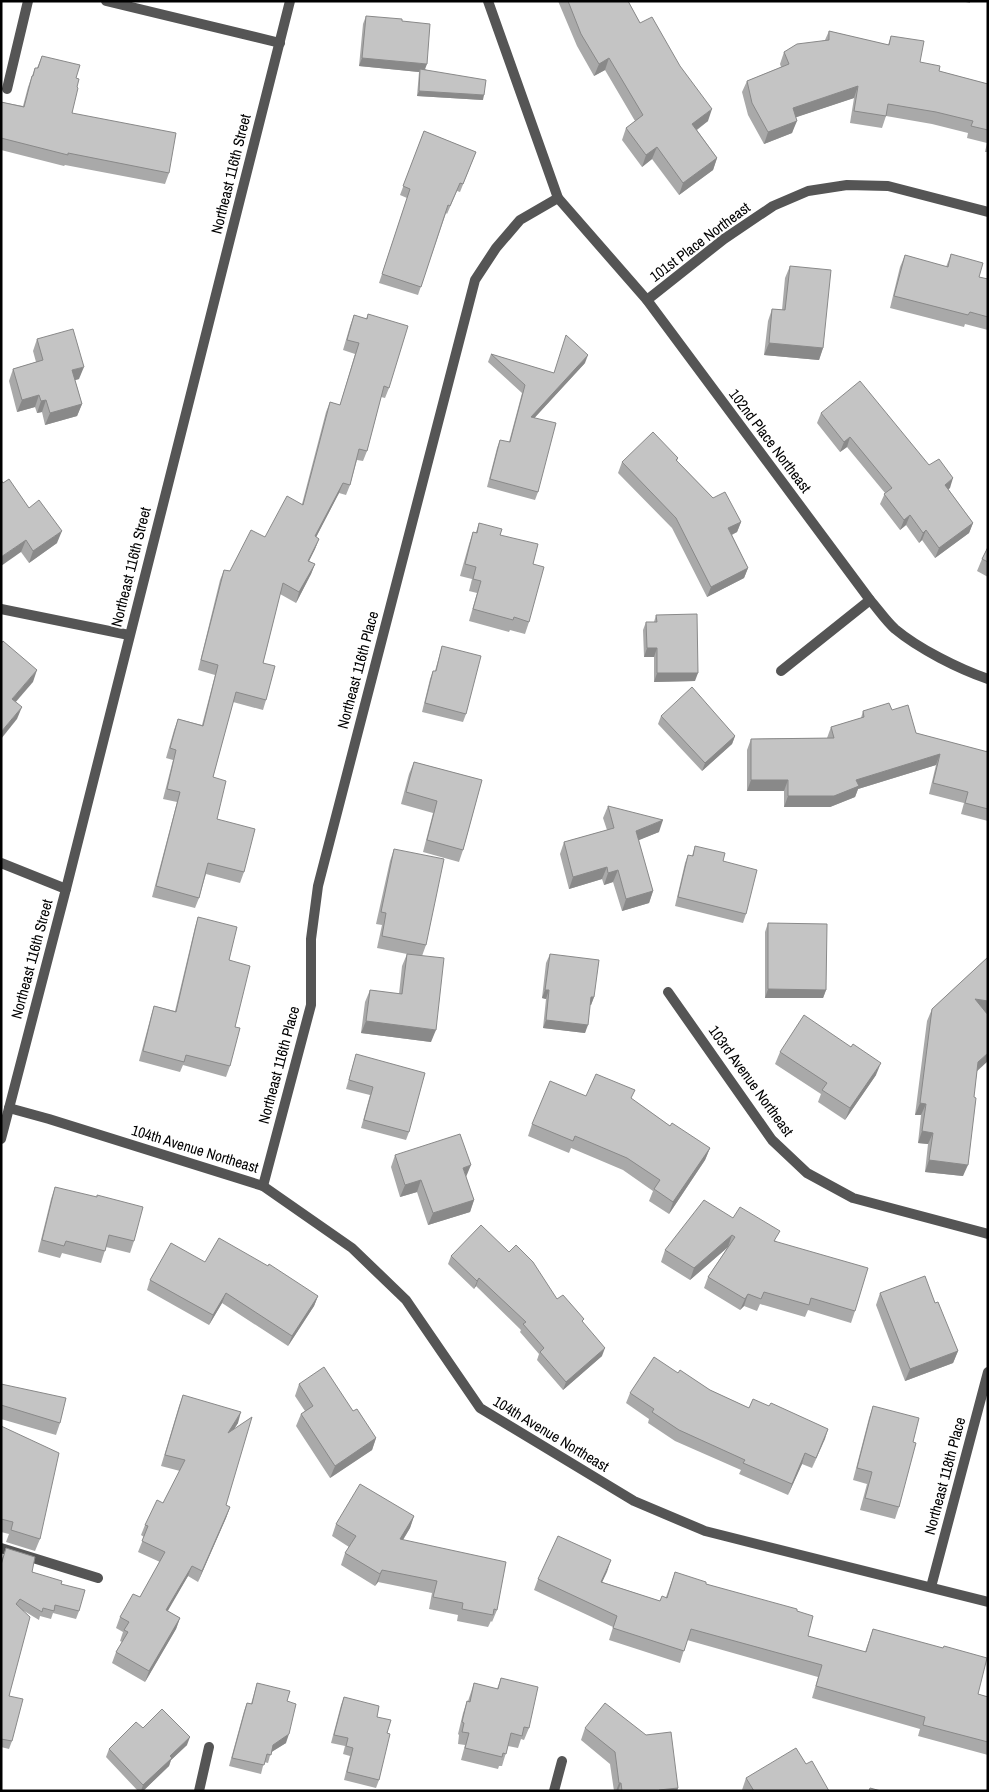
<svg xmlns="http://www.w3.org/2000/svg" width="989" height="1792" viewBox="0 0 989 1792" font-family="'Archivo Narrow',sans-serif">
  <rect width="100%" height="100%" fill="#fff"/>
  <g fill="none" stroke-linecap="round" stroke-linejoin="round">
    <g stroke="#555" stroke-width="10">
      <polyline points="7,89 28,1"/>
      <polyline points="1,1548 98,1578"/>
      <polyline points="199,1791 209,1747"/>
      <polyline points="554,1791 562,1761"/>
    </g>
    <g stroke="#555" stroke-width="10">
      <polyline points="106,1 280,43"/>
      <path d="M 488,1 L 558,198 L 647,300 L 870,600 C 878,609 886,621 895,629 C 919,649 959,669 988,679"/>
      <polyline points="647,300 724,239 773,206 808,191 847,185 888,186 988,212"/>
      <polyline points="1,609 129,635"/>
      <polyline points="781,671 870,600"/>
      <polyline points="1,863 66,889"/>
      <polyline points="668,992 772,1140 807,1173 853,1198 988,1234"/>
      <polyline points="9,1108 49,1119 263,1186 352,1248 406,1300 480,1408 634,1501 705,1531 988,1602"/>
      <polyline points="263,1186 311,1005 311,939 318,886 475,280 496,248 520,220 558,198"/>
      <polyline points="931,1587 988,1372"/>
    </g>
    <polyline stroke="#555" stroke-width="10" points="1,1139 66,889 290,1"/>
  </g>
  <g fill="#a9a9a9">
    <polygon points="558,1 628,1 640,23 708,121 697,130 717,158 713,170 679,195 652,159 642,167 622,140 626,128 635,121 605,70 594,76 577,46"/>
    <polygon points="961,1 970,1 970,3"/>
    <polygon points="366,16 425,69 483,100 417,96 419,72 359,66 363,24"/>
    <polygon points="829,31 888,45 891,36 920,62 939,71 988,84 988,152 985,152 987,143 967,138 968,133 932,124 886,116 882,128 850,123 854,98 796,117 792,133 764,144 748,115 742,92 747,81 781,67 780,64 784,52 825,40"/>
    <polygon points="42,56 76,78 72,113 169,173 165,184 65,165 64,166 1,150 1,102 23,106 28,87 32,76 35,68 37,68"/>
    <polygon points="424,131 476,152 460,192 457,191 447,214 446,213 418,295 379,283 407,198 400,195"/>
    <polygon points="951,254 979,277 988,279 988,330 965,324 964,327 890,308 900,267 905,255 946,267"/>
    <polygon points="790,266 823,348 819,360 764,355 768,321 772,309 782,310 785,278"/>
    <polygon points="368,314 389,388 385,398 381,397 367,451 363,461 357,460 350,485 346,495 339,493 316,537 319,539 315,549 309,561 315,564 311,574 296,603 280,594 263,663 266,700 263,710 233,702 213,777 217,819 244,872 240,883 206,874 199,898 195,908 152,897 177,802 163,799 173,760 166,758 174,730 178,719 202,725 215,675 198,670 220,580 224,570 230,571 265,537 302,504 326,412 330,402 340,405 355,354 343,350 350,326 354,315 366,319"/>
    <polygon points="37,339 79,379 75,380 82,404 77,416 45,425 42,412 37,413 35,407 17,412 9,381 13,369 36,362 33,351"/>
    <polygon points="491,354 554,373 585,363 535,417 538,492 535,500 487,487 497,448 500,440 509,442 522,393 488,362"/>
    <polygon points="821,413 929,465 950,488 948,489 973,523 969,533 935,558 922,540 919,543 906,525 900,530 880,504 885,493 847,447 840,452 817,423"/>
    <polygon points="678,458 677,461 713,498 741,522 737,532 732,535 748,568 744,578 707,597 672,528 618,473 622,462"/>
    <polygon points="3,483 29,508 57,543 29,563 21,552"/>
    <polygon points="479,523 500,535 533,564 529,622 525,634 510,630 509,632 469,621 477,593 469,591 472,579 460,576 469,544 473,532 476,532"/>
    <polygon points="988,547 988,577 977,571 982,559"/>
    <polygon points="656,615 695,681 654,682 654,657 644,657 643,630 646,622 654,622"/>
    <polygon points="442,646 466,714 463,722 422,712 430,679 433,671 435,671"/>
    <polygon points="892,710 916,733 986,752 988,748 988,821 961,814 964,803 929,794 936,765 858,789 855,797 830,807 784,807 784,791 747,791 747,750 751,739 827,738 831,727 861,718 863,711"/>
    <polygon points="661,716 735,736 732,744 702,771 658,724"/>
    <polygon points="414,762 482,780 463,850 459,862 423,852 433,813 401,804 409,774"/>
    <polygon points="608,806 659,832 638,840 653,891 649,903 622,911 613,882 604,885 602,879 569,889 560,854 564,842 607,830 603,818"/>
    <polygon points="695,846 723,861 746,914 743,923 675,906 685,863 688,855 692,856"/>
    <polygon points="394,849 426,945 422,956 431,1042 361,1033 365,1002 370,990 399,994 402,966 407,954 377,948 382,925 376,924 390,861"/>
    <polygon points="198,917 229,960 235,1027 230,1066 226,1077 183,1065 180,1072 139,1061 151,1016 154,1006 175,1011 195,927"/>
    <polygon points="768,923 826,990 823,998 765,998 765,932"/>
    <polygon points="550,954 594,997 591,1005 590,1005 585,1033 543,1028 546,999 542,998 546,963"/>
    <polygon points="988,957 988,1013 986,1013 977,1071 963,1176 925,1172 928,1144 918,1143 921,1115 915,1115 927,1021 932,1009"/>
    <polygon points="780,1052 876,1075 845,1120 818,1102 821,1094 775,1064"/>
    <polygon points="356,1054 409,1132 406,1140 361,1128 370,1095 346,1089"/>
    <polygon points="586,1096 632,1099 670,1126 710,1148 705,1160 669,1214 649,1201 653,1191 623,1170 571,1148 569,1153 528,1136 532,1124"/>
    <polygon points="395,1155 466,1177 474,1200 470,1212 428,1225 417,1192 400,1197 391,1167"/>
    <polygon points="55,1187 134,1241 130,1253 106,1247 101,1263 62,1253 60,1258 38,1252 51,1199"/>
    <polygon points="733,1218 776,1241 855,1311 851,1323 808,1310 805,1317 760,1304 757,1311 744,1306 740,1310 704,1288 708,1277 728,1247 690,1280 661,1262 665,1250"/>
    <polygon points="451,1256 557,1299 583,1323 602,1356 563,1390 537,1360 539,1354 520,1332 521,1330 476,1286 474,1289 448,1264"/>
    <polygon points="205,1262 318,1296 314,1306 288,1346 222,1303 209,1325 147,1290 150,1280"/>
    <polygon points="880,1293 935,1303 958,1351 953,1363 905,1381 876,1305"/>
    <polygon points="678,1373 710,1390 749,1408 769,1406 828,1429 812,1468 802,1464 788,1495 739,1474 741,1470 675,1441 648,1423 649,1419 626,1403 630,1393"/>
    <polygon points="1,1384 60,1423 56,1435 1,1419"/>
    <polygon points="299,1384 353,1411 376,1438 372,1450 330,1478 296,1426 301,1414 305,1411 295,1396"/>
    <polygon points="183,1395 238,1423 234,1429 226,1505 230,1507 226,1518 198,1582 188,1576 167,1611 180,1618 176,1629 145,1682 112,1663 116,1652 122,1642 120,1641 123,1632 116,1628 120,1617 140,1597 160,1562 138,1552 144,1537 141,1535 145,1525 163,1503 180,1471 161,1466 179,1406"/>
    <polygon points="873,1406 899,1507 895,1519 860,1510 867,1484 853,1480 869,1418"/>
    <polygon points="1,1426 40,1539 35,1551 6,1542 9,1534 1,1532"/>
    <polygon points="414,1516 410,1528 403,1540 497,1610 492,1622 491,1621 488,1627 457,1621 458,1615 429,1609 432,1593 378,1582 375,1586 341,1565 345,1553 349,1547 332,1536 336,1524"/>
    <polygon points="6,1548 32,1572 61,1584 79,1611 76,1619 53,1613 51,1619 40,1616 39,1620 24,1611 9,1696 12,1741 9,1749 1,1747 1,1562"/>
    <polygon points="611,1560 602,1582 660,1601 666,1597 675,1572 706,1584 797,1611 808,1636 865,1652 873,1629 978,1694 988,1697 988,1755 918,1736 920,1729 812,1698 818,1677 687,1640 680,1663 609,1640 613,1627 534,1590 538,1579"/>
    <polygon points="501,1678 529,1728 524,1740 521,1739 518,1748 508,1746 502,1766 499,1766 498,1769 461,1760 465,1745 458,1744 459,1735 458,1734 463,1713 467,1701 468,1701 474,1683 497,1689"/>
    <polygon points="257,1683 287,1701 286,1743 271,1752 268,1763 264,1762 261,1774 229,1766 244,1711 247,1703 251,1704"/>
    <polygon points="344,1697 377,1717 387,1733 379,1780 376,1788 344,1780 350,1756 343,1754 345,1746 331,1743 341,1705"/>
    <polygon points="143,1728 187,1745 171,1760 169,1766 143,1791 138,1791 106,1757 109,1749"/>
    <polygon points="585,1728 678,1788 677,1791 614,1791 610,1764 581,1740"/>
    <polygon points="806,1764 829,1791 742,1791 742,1790 746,1778"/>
  </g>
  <g fill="#898989">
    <polygon points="362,58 427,64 424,72 420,69 419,72 359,66"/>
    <polygon points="609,58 605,70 594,76 599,64"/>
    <polygon points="858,86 854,98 788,120 793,108"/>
    <polygon points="419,91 484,95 483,100 417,96"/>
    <polygon points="712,109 708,121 688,136 692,124"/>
    <polygon points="797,121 792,133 764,144 768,132"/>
    <polygon points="657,147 652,159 642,167 646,155"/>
    <polygon points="717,158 713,170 679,195 683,183"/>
    <polygon points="769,343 823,348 819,360 764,355"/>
    <polygon points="588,355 585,363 528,425 531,417"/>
    <polygon points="84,367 79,379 68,382 72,370"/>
    <polygon points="39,395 35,407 17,412 22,400"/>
    <polygon points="46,400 42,412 37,413 41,401"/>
    <polygon points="82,404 77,416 45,425 50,413"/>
    <polygon points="850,437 847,447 840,452 844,442"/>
    <polygon points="953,478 950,488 941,495 945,485"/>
    <polygon points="343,483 339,493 311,547 315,536"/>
    <polygon points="910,515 906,525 900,530 904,520"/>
    <polygon points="741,522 737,532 724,538 728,528"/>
    <polygon points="973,523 969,533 935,558 939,548"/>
    <polygon points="926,530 922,540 919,543 923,533"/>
    <polygon points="62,531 57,543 29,563 33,551"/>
    <polygon points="319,539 315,549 304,571 308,561"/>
    <polygon points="26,540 21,552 1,566 1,557"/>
    <polygon points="315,564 311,574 296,603 299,592"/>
    <polygon points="748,568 744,578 707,597 711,587"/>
    <polygon points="647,648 657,648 654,657 644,657"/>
    <polygon points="37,670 33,682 8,711 12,699"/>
    <polygon points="657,673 698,673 695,681 654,682"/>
    <polygon points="22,707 17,719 1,739 1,732"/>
    <polygon points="735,736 732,744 702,771 705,763"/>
    <polygon points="940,754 936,765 858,789 855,797 830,807 784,807 788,796 856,780"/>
    <polygon points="751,780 788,780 784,791 747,791"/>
    <polygon points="663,820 659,832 632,843 636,831"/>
    <polygon points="607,867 602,879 569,889 573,877"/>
    <polygon points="618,870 613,882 604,885 608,873"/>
    <polygon points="653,891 649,903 622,911 626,899"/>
    <polygon points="768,989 826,990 823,998 765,998"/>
    <polygon points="545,990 549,990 546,999 542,998"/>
    <polygon points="591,997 594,997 591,1005 588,1005"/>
    <polygon points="975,999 988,1001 988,1013 970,1011"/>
    <polygon points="546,1020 588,1025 585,1033 543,1028"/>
    <polygon points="366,1021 436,1030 431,1042 361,1033"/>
    <polygon points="988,1053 988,1061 974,1074 978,1062"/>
    <polygon points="881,1063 876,1075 845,1120 850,1108"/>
    <polygon points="920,1103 926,1104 921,1115 915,1115"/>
    <polygon points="922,1131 933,1133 928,1144 918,1143"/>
    <polygon points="710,1148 705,1160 669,1214 673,1202"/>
    <polygon points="929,1160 968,1165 963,1176 925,1172"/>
    <polygon points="471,1165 466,1177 463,1168"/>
    <polygon points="421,1180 417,1192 400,1197 405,1185"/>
    <polygon points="474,1200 470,1212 428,1225 433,1213"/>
    <polygon points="732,1235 728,1247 690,1280 694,1268"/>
    <polygon points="479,1278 476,1286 474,1289 477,1281"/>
    <polygon points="226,1293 222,1303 209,1325 213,1315"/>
    <polygon points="748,1294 744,1306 740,1310 745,1299"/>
    <polygon points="318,1296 314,1306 288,1346 292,1336"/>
    <polygon points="605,1348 602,1356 563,1390 566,1382"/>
    <polygon points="958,1351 953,1363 905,1381 910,1369"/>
    <polygon points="241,1412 238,1423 224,1444 228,1433"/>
    <polygon points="828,1429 825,1439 812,1468 816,1458"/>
    <polygon points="376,1438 372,1450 330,1478 335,1466"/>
    <polygon points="805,1453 802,1464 788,1495 792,1484"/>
    <polygon points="230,1507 226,1518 198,1582 202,1571"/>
    <polygon points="414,1516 410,1528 396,1551 400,1539"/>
    <polygon points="611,1560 607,1572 597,1593 601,1582"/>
    <polygon points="192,1566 188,1576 162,1621 166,1610"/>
    <polygon points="382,1570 378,1582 375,1586 380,1574"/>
    <polygon points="180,1618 176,1629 145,1682 149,1671"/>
    <polygon points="289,1734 286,1743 270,1753 273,1745"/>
    <polygon points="190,1737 187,1745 171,1760 169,1766 143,1791 141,1791 143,1785 170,1756"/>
    <polygon points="619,1783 621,1783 618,1791 616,1791"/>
    <polygon points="678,1788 677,1791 659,1791 659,1790"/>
  </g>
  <g fill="#c4c4c4" stroke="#898989">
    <polygon points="568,1 628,1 640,23 652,17 680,66 712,109 692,124 717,158 683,183 657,147 646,155 626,128 643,115 609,58 599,64 581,34"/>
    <polygon points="366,16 402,19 402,21 430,24 427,64 362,58"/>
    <polygon points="829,31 889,45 891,36 924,41 920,62 940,66 939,71 988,84 988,130 971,126 973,121 936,112 888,104 886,116 854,111 858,86 793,108 797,121 768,132 752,103 747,81 789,64 784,52 797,44 829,40"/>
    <polygon points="42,56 80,65 76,78 79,79 77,87 78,88 72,113 176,133 169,173 68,153 68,155 1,138 1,102 24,107 32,76 33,76 35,68 38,68"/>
    <polygon points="420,69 486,80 484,95 419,91"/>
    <polygon points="424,131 476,152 463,184 460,183 450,206 448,205 421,287 382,274 410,189 403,186"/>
    <polygon points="951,254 983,263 979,277 988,279 988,317 970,312 968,315 894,296 905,255 948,267"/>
    <polygon points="790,266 831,270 823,348 769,343 772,309 785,310"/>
    <polygon points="368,314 408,326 389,388 384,386 367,451 359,449 350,485 343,483 315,536 319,539 308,561 315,564 299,592 283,583 263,663 275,666 266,700 236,692 213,777 226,781 217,819 255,829 244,872 208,863 199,898 156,886 180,792 167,789 176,750 170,748 178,719 203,726 218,665 201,660 224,570 230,571 251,530 265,537 287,496 303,505 330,402 340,405 359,343 347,340 354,315 367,319"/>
    <polygon points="73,329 84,367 72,370 82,404 50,413 46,400 41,401 39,395 22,400 13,369 43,360 37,339"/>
    <polygon points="566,335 588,355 531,417 556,423 538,492 490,479 500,440 510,442 525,385 491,354 554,373"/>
    <polygon points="860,381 929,465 939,459 953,478 945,485 973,523 939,548 926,530 923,533 910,515 904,520 884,494 892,488 850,437 844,442 821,413"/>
    <polygon points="653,432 678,458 676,460 713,498 725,492 741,522 728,528 748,568 711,587 676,518 622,462"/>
    <polygon points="9,479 29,508 39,500 62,531 33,551 26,540 1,557 1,480 3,483"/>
    <polygon points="479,523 502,529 500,535 538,544 533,564 544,567 529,622 514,617 513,620 473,609 481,581 473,579 476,567 465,564 473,532 477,533"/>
    <polygon points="988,547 988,562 982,559"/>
    <polygon points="697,614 698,673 657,673 657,648 647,648 646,622 657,622 656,615"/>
    <polygon points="3,641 37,670 12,699 22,707 1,732 1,644"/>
    <polygon points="442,646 481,656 466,714 425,703 433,671 436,671"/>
    <polygon points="692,687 735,736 705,763 661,716"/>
    <polygon points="889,703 892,710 908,705 916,733 988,752 988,809 965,803 968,792 933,783 940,754 856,780 859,786 834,796 788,796 788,780 751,780 751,739 834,738 831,727 864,717 863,711"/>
    <polygon points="414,762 482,780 463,850 427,840 437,801 406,792"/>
    <polygon points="608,806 663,820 636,831 653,891 626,899 618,870 608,873 607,867 573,877 564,842 614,828"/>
    <polygon points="695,846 725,853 723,861 757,870 746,914 678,897 688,855 693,856"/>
    <polygon points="394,849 444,859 426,945 382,936 386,913 381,912"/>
    <polygon points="198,917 237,927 229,960 250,966 235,1027 240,1028 230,1066 186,1055 184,1062 143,1051 154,1006 176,1012"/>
    <polygon points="768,923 827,924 826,990 768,989"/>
    <polygon points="407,954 444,958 436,1030 366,1021 370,990 402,994"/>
    <polygon points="550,954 599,960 594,997 591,997 588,1025 546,1020 549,990 545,990"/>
    <polygon points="988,957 988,1001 975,999 988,1015 988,1053 978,1062 974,1097 976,1098 968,1165 929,1160 933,1133 922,1131 926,1104 920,1103 932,1009"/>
    <polygon points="804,1015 851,1047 853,1044 881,1063 850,1108 822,1090 827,1083 780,1052"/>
    <polygon points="356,1054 425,1073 409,1132 364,1120 373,1087 349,1080"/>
    <polygon points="596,1074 635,1090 631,1098 670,1126 672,1123 710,1148 673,1202 654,1189 660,1180 627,1158 575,1136 573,1141 532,1124 550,1081 586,1096"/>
    <polygon points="460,1134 471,1165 463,1168 474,1200 433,1213 421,1180 405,1185 395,1155"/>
    <polygon points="55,1187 97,1197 97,1195 143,1207 134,1241 109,1235 105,1251 66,1241 64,1246 42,1240"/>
    <polygon points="704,1200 733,1218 740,1207 780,1231 774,1241 868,1268 855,1311 811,1298 809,1305 764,1292 761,1299 748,1294 745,1299 708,1277 735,1237 732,1235 694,1268 665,1250"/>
    <polygon points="481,1225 509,1252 516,1245 533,1262 557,1299 563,1295 584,1319 582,1321 605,1348 566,1382 540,1352 544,1348 523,1324 526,1322 479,1278 477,1281 451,1256"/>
    <polygon points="219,1238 268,1266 269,1264 318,1296 292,1336 226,1293 213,1315 150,1280 171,1243 205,1262"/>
    <polygon points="925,1276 935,1303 938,1302 958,1351 910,1369 880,1293"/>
    <polygon points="654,1357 678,1373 680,1370 710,1390 749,1408 753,1399 769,1406 771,1403 828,1429 816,1458 805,1453 792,1484 743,1463 745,1460 679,1430 652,1412 654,1409 630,1393"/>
    <polygon points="324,1367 353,1411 357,1409 376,1438 335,1466 301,1414 313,1406 299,1384"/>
    <polygon points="1,1384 66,1398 60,1423 1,1405"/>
    <polygon points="183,1395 241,1412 228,1433 252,1417 226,1505 230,1507 202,1571 192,1566 166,1610 180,1618 149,1671 116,1652 128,1632 124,1630 129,1622 120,1617 133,1594 140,1597 165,1552 142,1541 148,1526 145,1525 157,1500 163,1503 185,1460 165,1455"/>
    <polygon points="873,1406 919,1418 913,1442 916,1443 899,1507 865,1498 872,1472 857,1468"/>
    <polygon points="1,1426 59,1453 40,1539 11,1530 13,1522 1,1519"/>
    <polygon points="360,1484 414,1516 400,1539 506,1562 497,1610 494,1609 493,1615 462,1609 463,1603 433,1597 437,1581 382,1570 380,1574 345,1553 356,1536 336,1524"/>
    <polygon points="558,1536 611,1560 601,1582 660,1601 662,1596 667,1598 675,1572 706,1582 706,1584 797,1609 797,1611 813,1616 808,1636 866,1652 873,1629 943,1648 944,1646 987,1658 978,1694 988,1697 988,1742 923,1725 925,1717 816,1686 822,1665 691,1629 684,1651 613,1628 617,1616 538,1579"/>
    <polygon points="6,1548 35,1557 32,1572 62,1581 61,1584 85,1590 79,1611 55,1605 54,1611 43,1608 42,1612 20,1599 16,1604 30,1617 9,1696 23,1699 12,1741 1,1739 1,1565"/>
    <polygon points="501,1678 538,1687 529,1728 524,1727 522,1736 511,1733 506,1754 503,1753 502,1757 465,1748 469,1733 462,1732 464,1723 462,1722 467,1701 470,1702 474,1683 498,1689"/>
    <polygon points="257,1683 290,1691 287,1701 296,1704 289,1734 273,1745 271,1755 267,1754 264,1765 232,1758 247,1703 252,1704"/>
    <polygon points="344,1697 379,1706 377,1717 391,1720 387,1733 390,1734 379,1780 347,1772 353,1748 346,1746 348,1738 334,1735"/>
    <polygon points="605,1703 646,1735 671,1732 678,1788 659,1790 659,1791 622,1791 621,1783 619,1783 615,1752 585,1728"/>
    <polygon points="162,1709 190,1737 170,1756 172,1758 143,1785 109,1749 136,1722 143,1728"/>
    <polygon points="796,1748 806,1764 812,1761 829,1791 754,1791 746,1778"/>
    <polygon points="870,1788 881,1791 869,1791"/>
  </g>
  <g text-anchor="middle" stroke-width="4" stroke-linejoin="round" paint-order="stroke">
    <g font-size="15" fill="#000" stroke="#fff">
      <text transform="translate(231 174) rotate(-76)" y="5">Northeast 116th Street</text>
      <text transform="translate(700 242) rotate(-37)" y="5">101st Place Northeast</text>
      <text transform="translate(770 441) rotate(53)" y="5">102nd Place Northeast</text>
      <text transform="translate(131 567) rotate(-76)" y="5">Northeast 116th Street</text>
      <text transform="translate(358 670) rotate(-75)" y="5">Northeast 116th Place</text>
      <text transform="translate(32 959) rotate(-75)" y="5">Northeast 116th Street</text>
      <text transform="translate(279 1065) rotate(-75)" y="5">Northeast 116th Place</text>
      <text transform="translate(751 1081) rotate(54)" y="5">103rd Avenue Northeast</text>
      <text transform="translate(195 1149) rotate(17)" y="5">104th Avenue Northeast</text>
      <text transform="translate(551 1434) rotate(31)" y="5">104th Avenue Northeast</text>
      <text transform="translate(945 1476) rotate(-75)" y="5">Northeast 118th Place</text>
    </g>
  </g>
  <rect width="989" height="1792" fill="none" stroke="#000000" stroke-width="5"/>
</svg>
